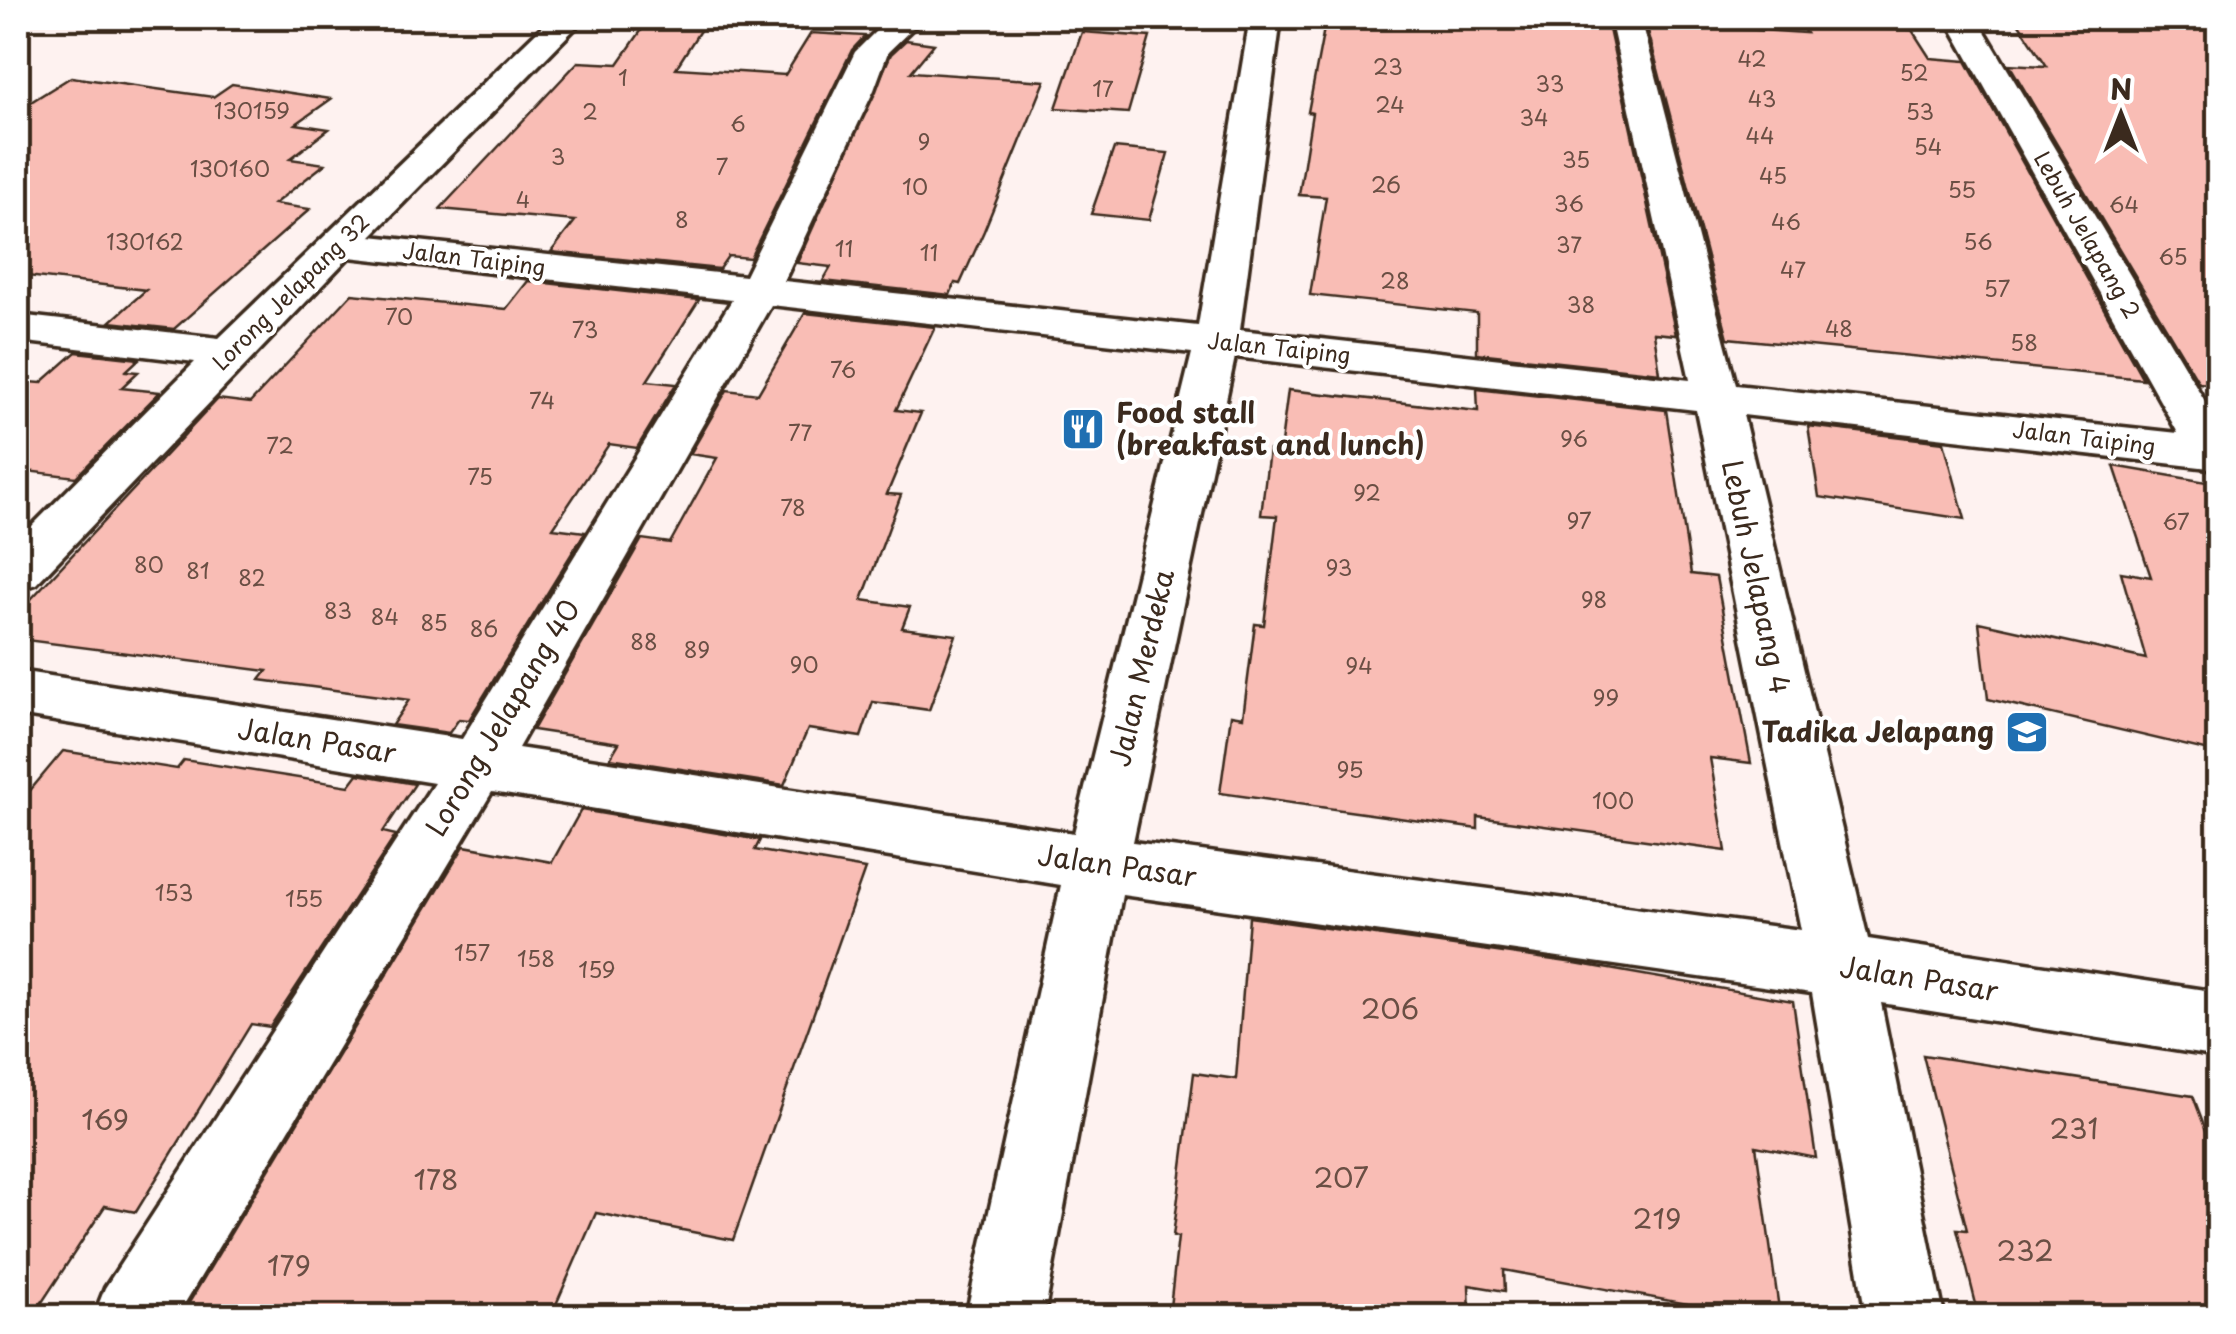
<svg xmlns="http://www.w3.org/2000/svg" width="2236" height="1334" viewBox="0 0 2236 1334" font-family="'Playpen Sans',sans-serif">
  <rect width="100%" height="100%" fill="#fef2f0"/>
  <filter id="ink" filterUnits="userSpaceOnUse"><feTurbulence type="fractalNoise" baseFrequency=".01" numOctaves="2"/><feDisplacementMap in="SourceGraphic" scale="20" xChannelSelector="R" yChannelSelector="G"/><feConvolveMatrix kernelMatrix="1 2 1 2 8 2 1 2 1" color-interpolation-filters="sRGB"/></filter>
  <g filter="url(#ink)">
    <g fill="#f9bdb5" stroke="#3b2a1e" stroke-width="2.5">
      <polygon points="650,18 708,18 676,68 785,75 811,33 865,36 852,50 750,258 728,256 719,269 551,252 575,221 440,209 578,62 618,64"/>
      <polygon points="1326,18 1607,20 1676,335 1654,333 1660,373 1477,353 1477,313 1310,295 1326,197 1299,195 1312,113 1308,112"/>
      <polygon points="2015,18 2218,18 2218,385 2199,383 2009,64 2047,66"/>
      <polygon points="1646,23 1806,33 1801,25 1912,30 1930,58 1966,61 2143,379 1728,338"/>
      <polygon points="1082,32 1150,37 1128,113 1056,108"/>
      <polygon points="906,40 934,44 911,72 1045,81 984,231 960,284 955,283 950,295 823,281 831,267 797,263 891,54"/>
      <polygon points="71,77 213,97 232,84 331,99 296,124 329,129 290,159 325,164 274,204 310,209 174,329 110,322 146,290 18,275 18,110"/>
      <polygon points="1114,148 1168,153 1149,220 1091,214"/>
      <polygon points="528,281 699,300 647,381 676,384 637,448 609,444 553,528 585,532 469,720 459,719 449,733 392,725 409,700 260,680 267,671 18,639 18,613 218,399 250,403 352,294 506,309"/>
      <polygon points="805,313 935,327 896,410 921,413 887,494 901,495 862,600 910,607 902,628 956,635 929,710 873,702 861,737 808,729 784,785 610,758 619,743 533,730 642,539 670,543 717,458 690,454 727,390 758,394"/>
      <polygon points="76,352 139,359 126,371 138,372 121,388 160,392 76,477 18,470 18,381 41,383"/>
      <polygon points="1477,389 1666,410 1691,574 1716,577 1751,763 1710,758 1726,851 1478,817 1478,829 1220,793 1231,715 1243,717 1255,624 1264,625 1277,516 1261,515 1269,450 1280,451 1288,390 1478,411"/>
      <polygon points="1808,426 1944,442 1965,519 1819,497"/>
      <polygon points="2114,466 2218,484 2218,753 1988,699 1979,622 2146,659 2121,572 2151,577"/>
      <polygon points="63,751 177,769 184,760 349,786 358,774 415,784 383,832 396,835 270,1027 251,1024 136,1212 105,1206 33,1316 18,1316 18,805"/>
      <polygon points="581,810 760,840 755,850 865,869 733,1240 596,1213 551,1316 181,1316 464,846 552,862"/>
      <polygon points="1249,917 1575,963 1793,1001 1816,1158 1756,1146 1780,1316 1751,1316 1504,1270 1505,1291 1469,1285 1470,1316 1169,1316 1178,1237 1173,1236 1194,1073 1236,1079"/>
      <polygon points="1923,1055 2193,1096 2218,1162 2218,1316 1979,1316 1957,1229 1967,1230"/>
    </g>
    <g fill="none" stroke-linecap="round" stroke-linejoin="round">
      <g stroke="#3b2a1e" stroke-width="7">
        <path id="minor" d="M 551,18 L 585,18 L 371,236 L 745,276 L 855,52 L 889,18 L 912,18 L 917,24 L 888,52 L 874,90 L 784,281 L 1198,326 L 1250,18 L 1281,18 L 1240,330 L 1690,380 L 1610,18 L 1641,18 L 1736,385 L 2178,433 L 1946,18 L 1977,18 L 2218,423 L 2218,469 L 1743,415 L 1868,939 L 2218,992 L 2218,1057 L 1881,1003 L 1944,1316 L 1866,1316 L 1812,993 L 1122,895 L 1044,1316 L 966,1316 L 1061,885 L 492,792 L 177,1316 L 94,1316 L 105,1288 L 434,783 L 18,715 L 18,671 L 462,739 L 732,300 L 349,257 L 36,584 L 18,590 L 18,540 L 195,362 L 18,341 L 18,315 L 219,338 ZM 771,305 L 1192,353 L 1074,833 L 518,748 ZM 1235,357 L 1696,410 L 1801,930 L 1133,842 Z"/>
      </g>
      <use href="#minor" fill="#fff" fill-rule="evenodd"/>
    </g>
  </g>
  <defs>
    <g id="restaurant-square" transform="scale(2.25)"><rect x="-9" y="-9" width="18" height="18" rx="4" fill="#1f6fb2" stroke="#fff"/><path d="M-5-6h1v4h1v-4h1v4h1v-4h1v5L-1.5 .5V6h-2V.5L-5-1ZM5-6V6H3V1.5H1.5Q1.5-4 5-6Z" fill="#fff"/></g>
    <g id="school-square" transform="scale(2.25)"><rect x="-9" y="-9" width="18" height="18" rx="4" fill="#1f6fb2" stroke="#fff"/><path d="M0-5L7-2L0 1L-7-2ZM-4 1L0 2.5L4 1V4Q0 6-4 4Z" fill="#fff"/></g>
  </defs>
  <g fill-rule="evenodd">
    <use href="#restaurant-square" x="1083" y="429"/>
    <use href="#school-square" x="2027" y="732"/>
  </g>
  <g text-anchor="middle" stroke-width="8" stroke-linejoin="round" paint-order="stroke">
    <g font-size="22" fill="#6a4f44">
      <text x="1752" y="67">42</text>
      <text x="1388" y="75">23</text>
      <text x="1914" y="81">52</text>
      <text x="623" y="86">1</text>
      <text x="1550" y="92">33</text>
      <text x="1103" y="97">17</text>
      <text x="1762" y="107">43</text>
      <text x="1390" y="113">24</text>
      <text x="252" y="119">130159</text>
      <text x="590" y="120">2</text>
      <text x="1920" y="120">53</text>
      <text x="1534" y="126">34</text>
      <text x="738" y="132">6</text>
      <text x="1760" y="144">44</text>
      <text x="924" y="150">9</text>
      <text x="1928" y="155">54</text>
      <text x="558" y="165">3</text>
      <text x="1576" y="168">35</text>
      <text x="722" y="175">7</text>
      <text x="230" y="177">130160</text>
      <text x="1773" y="184">45</text>
      <text x="1386" y="193">26</text>
      <text x="915" y="195">10</text>
      <text x="1962" y="198">55</text>
      <text x="523" y="208">4</text>
      <text x="1569" y="212">36</text>
      <text x="2124" y="213">64</text>
      <text x="682" y="228">8</text>
      <text x="1786" y="230">46</text>
      <text x="145" y="250">130162</text>
      <text x="1978" y="250">56</text>
      <text x="1569" y="253">37</text>
      <text x="844" y="257">11</text>
      <text x="929" y="261">11</text>
      <text x="2173" y="265">65</text>
      <text x="1793" y="278">47</text>
      <text x="1395" y="289">28</text>
      <text x="1997" y="297">57</text>
      <text x="1581" y="313">38</text>
      <text x="399" y="325">70</text>
      <text x="1839" y="337">48</text>
      <text x="585" y="338">73</text>
      <text x="2024" y="351">58</text>
      <text x="843" y="378">76</text>
      <text x="542" y="409">74</text>
      <text x="800" y="441">77</text>
      <text x="1574" y="447">96</text>
      <text x="280" y="454">72</text>
      <text x="480" y="485">75</text>
      <text x="1367" y="501">92</text>
      <text x="793" y="516">78</text>
      <text x="1579" y="529">97</text>
      <text x="2176" y="530">67</text>
      <text x="149" y="573">80</text>
      <text x="1339" y="576">93</text>
      <text x="198" y="579">81</text>
      <text x="252" y="586">82</text>
      <text x="1594" y="608">98</text>
      <text x="338" y="619">83</text>
      <text x="385" y="625">84</text>
      <text x="434" y="631">85</text>
      <text x="484" y="637">86</text>
      <text x="644" y="650">88</text>
      <text x="697" y="658">89</text>
      <text x="804" y="673">90</text>
      <text x="1359" y="674">94</text>
      <text x="1606" y="706">99</text>
      <text x="1350" y="778">95</text>
      <text x="1613" y="809">100</text>
      <text x="174" y="901">153</text>
      <text x="304" y="907">155</text>
      <text x="472" y="961">157</text>
      <text x="536" y="967">158</text>
      <text x="597" y="978">159</text>
    </g>
    <g font-size="22" fill="#3b2a1e" stroke="#fff">
      <text transform="translate(2087 235) rotate(60)" y="8">Lebuh Jelapang 2</text>
      <text transform="translate(474 259) rotate(7)" y="8">Jalan Taiping</text>
      <text transform="translate(291 292) rotate(-45)" y="8">Lorong Jelapang 32</text>
      <text transform="translate(1279 348) rotate(6)" y="8">Jalan Taiping</text>
      <text transform="translate(2084 438) rotate(7)" y="8">Jalan Taiping</text>
    </g>
    <g font-size="28" font-weight="bold" fill="#3b2a1e" stroke="#fff" text-anchor="start">
      <text x="1116" y="423">Food stall<tspan x="1116" dy="32">(breakfast and lunch)</tspan></text>
      <text x="1994" y="742" text-anchor="end">Tadika Jelapang</text>
    </g>
    <g font-size="28" fill="#3b2a1e" stroke="#fff">
      <text transform="translate(1756 577) rotate(78)" y="10">Lebuh Jelapang 4</text>
      <text transform="translate(1142 668) rotate(-77)" y="10">Jalan Merdeka</text>
      <text transform="translate(503 718) rotate(-59)" y="10">Lorong Jelapang 40</text>
      <text transform="translate(317 741) rotate(9)" y="10">Jalan Pasar</text>
      <text transform="translate(1117 866) rotate(8)" y="10">Jalan Pasar</text>
      <text transform="translate(1919 979) rotate(9)" y="10">Jalan Pasar</text>
    </g>
    <g font-size="28" fill="#6a4f44">
      <text x="1390" y="1019">206</text>
      <text x="105" y="1130">169</text>
      <text x="2074" y="1139">231</text>
      <text x="1341" y="1188">207</text>
      <text x="436" y="1190">178</text>
      <text x="1657" y="1229">219</text>
      <text x="2025" y="1261">232</text>
      <text x="289" y="1276">179</text>
    </g>
  </g>
  <rect width="2236" height="1334" fill="none" stroke="#fff" stroke-width="60"/>
  <rect x="30" y="30" width="2176" height="1274" fill="none" stroke="#3b2a1e" stroke-width="4" filter="url(#ink)"/>
  <g transform="translate(2121 115)" stroke="#ffffff" stroke-width="8" paint-order="stroke">
  <path d="M0-8L18 38L0 25L-18 38Z" fill="#3b2a1e"/>
  <text y="-15" font-size="28" font-weight="bold" text-anchor="middle" fill="#3b2a1e">N</text>
  </g>
</svg>
